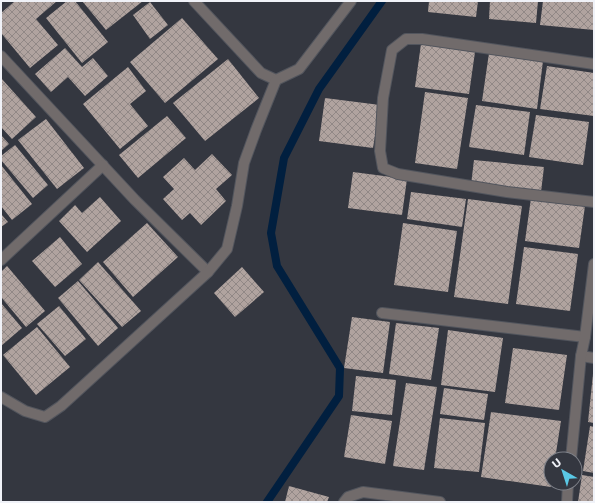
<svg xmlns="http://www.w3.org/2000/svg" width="595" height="503" viewBox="0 0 595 503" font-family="Commissioner,sans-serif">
  <defs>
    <pattern id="building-cross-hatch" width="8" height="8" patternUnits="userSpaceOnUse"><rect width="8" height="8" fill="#b0a39f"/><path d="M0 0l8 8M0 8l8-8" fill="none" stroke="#918886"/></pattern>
  </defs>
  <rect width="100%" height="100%" fill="#343740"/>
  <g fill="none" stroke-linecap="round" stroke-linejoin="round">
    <polyline stroke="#011f3f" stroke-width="8" points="267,502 339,396 340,368 277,266 271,233 284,158 319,89 382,1"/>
  </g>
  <g fill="url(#building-cross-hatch)">
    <polygon points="15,1 57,1 36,19 58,45 30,68 1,33 1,13"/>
    <polygon points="67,1 75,1 108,42 82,63 46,18"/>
    <polygon points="82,1 143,1 106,30"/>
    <polygon points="429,1 478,1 476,17 428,12"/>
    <polygon points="490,1 538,1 536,23 489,19"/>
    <polygon points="543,1 594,1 594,30 540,25"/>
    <polygon points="150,2 168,25 150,39 133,15"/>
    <polygon points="182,18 218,59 165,103 130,62"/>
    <polygon points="421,44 475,52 469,94 415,87"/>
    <polygon points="65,48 82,67 93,58 108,76 85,96 68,77 51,92 35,74"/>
    <polygon points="489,53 543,61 537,109 482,101"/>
    <polygon points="228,59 259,98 205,141 173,103"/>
    <polygon points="547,66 594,73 594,116 540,109"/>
    <polygon points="128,67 146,91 130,104 148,126 120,149 83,104"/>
    <polygon points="1,78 36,117 12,139 1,127"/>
    <polygon points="425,92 468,98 457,169 415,163"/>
    <polygon points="325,98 380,105 373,148 319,141"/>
    <polygon points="476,105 530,112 524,155 469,147"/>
    <polygon points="536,115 589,122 583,165 529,157"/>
    <polygon points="167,116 186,138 138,178 119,155"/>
    <polygon points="46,119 84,168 57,189 18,140"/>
    <polygon points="1,135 9,144 1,151"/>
    <polygon points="15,145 48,185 33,198 1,160 1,156"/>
    <polygon points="212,154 232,175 216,189 226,201 201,225 190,213 182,220 163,199 174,189 163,177 184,158 195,170"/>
    <polygon points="474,160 544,167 541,192 471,185"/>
    <polygon points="1,165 32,204 12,220 1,206"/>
    <polygon points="353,172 407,179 402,215 348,208"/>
    <polygon points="411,192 466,199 462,227 407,219"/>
    <polygon points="100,197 121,221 87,252 59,221 75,205 82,213"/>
    <polygon points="531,198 585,206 579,248 525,241"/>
    <polygon points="468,199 522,206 508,304 454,297"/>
    <polygon points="1,214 8,222 1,227"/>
    <polygon points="147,223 178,257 133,297 103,262"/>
    <polygon points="403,223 457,231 448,292 394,285"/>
    <polygon points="60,237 82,264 55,287 32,261"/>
    <polygon points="524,247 578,254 570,311 516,304"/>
    <polygon points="98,262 141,311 122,327 79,280"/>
    <polygon points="7,266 45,311 26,327 1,297 1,272"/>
    <polygon points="242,267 264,292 235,317 214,293"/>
    <polygon points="78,281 118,328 98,346 58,298"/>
    <polygon points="1,303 22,328 1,346"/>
    <polygon points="59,306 86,339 65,356 37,324"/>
    <polygon points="352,317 390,322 383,373 344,368"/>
    <polygon points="396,323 439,328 431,380 389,374"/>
    <polygon points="37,327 70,367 36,395 3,355"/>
    <polygon points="448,330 503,338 495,392 441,385"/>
    <polygon points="513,348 567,355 559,410 505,403"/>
    <polygon points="593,374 594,375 594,423 588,422"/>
    <polygon points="356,376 396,380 392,415 352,411"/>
    <polygon points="406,383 437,387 424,470 393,466"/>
    <polygon points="444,388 488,394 484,420 440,414"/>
    <polygon points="491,412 561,421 555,459 551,459 551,487 481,477"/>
    <polygon points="351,415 392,421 385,464 344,457"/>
    <polygon points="440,418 485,423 479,472 434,468"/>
    <polygon points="590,426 594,427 594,473 583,471"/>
    <polygon points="582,475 594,477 594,502 578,502"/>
    <polygon points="289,486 329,497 327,502 285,502"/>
  </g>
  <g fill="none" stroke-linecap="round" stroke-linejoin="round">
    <g stroke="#52555d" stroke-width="12">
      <g id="minor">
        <polyline points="194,1 261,73 276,80 299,69 351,1"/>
        <polyline points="1,56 135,200 208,272"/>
        <polyline points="594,64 422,39 406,39 392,50 383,98 380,151 383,168 398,174 507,192 594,202"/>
        <polyline points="1,260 103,165"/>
        <polyline points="382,313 585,337"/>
        <polyline points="581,356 594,358"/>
        <polyline points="1,397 25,411 45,417 61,406 208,272 227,249 237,206 244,163 256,130 276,80"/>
        <polyline points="571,459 581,356 585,337 594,264"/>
        <polyline points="344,502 348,497 363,492 440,502"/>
        <polyline points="567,502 568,483"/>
      </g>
    </g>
    <use href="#minor" stroke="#716b6b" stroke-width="10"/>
  </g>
  <rect width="595" height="503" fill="none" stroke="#f0f2f8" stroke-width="4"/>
  <g transform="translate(563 471) rotate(321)"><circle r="19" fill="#343740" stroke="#7f828a"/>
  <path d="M0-3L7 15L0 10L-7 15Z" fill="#5ac8e5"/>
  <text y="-6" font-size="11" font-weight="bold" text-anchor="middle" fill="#f0f2f8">U</text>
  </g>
</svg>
